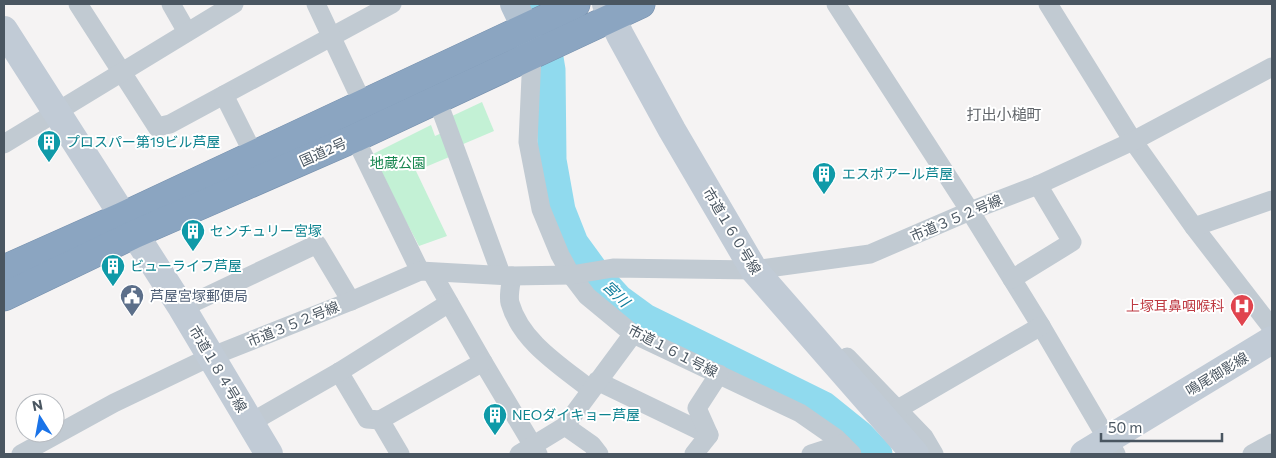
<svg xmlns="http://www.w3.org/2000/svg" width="1276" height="458" viewBox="0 0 1276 458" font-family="Commissioner,'Noto Sans JP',sans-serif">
  <rect width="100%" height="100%" fill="#f5f3f3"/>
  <g fill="#c3f1d5">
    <polygon points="482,102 494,131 461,145 450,117"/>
    <polygon points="431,125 435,136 444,132 454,155 416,171 447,236 419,246 371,155"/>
  </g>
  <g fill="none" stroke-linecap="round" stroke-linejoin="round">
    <polyline stroke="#90daee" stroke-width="29" points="540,4 551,70 552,160 561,210 574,243 598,276 619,299 645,318 824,406 860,435 878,454"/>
    <g stroke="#7690ad" stroke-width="29">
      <g id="highway">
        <polyline points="4,269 123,216 576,4"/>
        <polyline points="4,297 135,234 355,138 641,4"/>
      </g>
    </g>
    <g stroke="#c1cad2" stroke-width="19">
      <polyline points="78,4 157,127 170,124 392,4"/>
      <polyline points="171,4 187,32"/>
      <polyline points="316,4 363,104"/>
      <polyline points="836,4 970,211 1041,326 1116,454"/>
      <polyline points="1048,4 1133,141 1194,227 1272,328"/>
      <polyline points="532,55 528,142 541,209 560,255 571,275 587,296 633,334 800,413 836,438 852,454"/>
      <polyline points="224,95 254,155"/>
      <polyline points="437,99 501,274"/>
      <polyline points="355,138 420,271"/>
      <polyline points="4,144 234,4"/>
      <polyline points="1194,227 1272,200"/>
      <polyline points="432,273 483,362 538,454"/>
      <path d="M 512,276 C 511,284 508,295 510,303 C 521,342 561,366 591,390"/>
      <polyline points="1012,279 1072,242 1038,185"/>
      <polyline points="182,308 317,244 351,301"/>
      <polyline points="847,357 924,437 934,454"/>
      <polyline points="339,372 367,419 380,420"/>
      <polyline points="597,381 709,435"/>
      <polyline points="898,409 1041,326"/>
      <polyline points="250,423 339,372 449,303"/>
      <polyline points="565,426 592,445 599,454"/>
      <polyline points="21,454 114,403 210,357 351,301 420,271 512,276 571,275 613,268 754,270 870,254 970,211 1038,185 1133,141 1272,67"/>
      <polyline points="400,454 380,420 483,362"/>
      <polyline points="519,454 565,426 633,334"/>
      <polyline points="694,454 709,435 697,408 719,374"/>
      <polyline points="811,454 842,444"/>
      <polyline points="1252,454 1272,443"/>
    </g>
    <g stroke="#c1cbd6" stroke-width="28">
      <polyline points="606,4 620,35 672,130 754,270 915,454"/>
      <polyline points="4,30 182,308 269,454"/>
      <polyline points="1084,454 1272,340"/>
    </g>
    <polyline stroke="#b3c2d1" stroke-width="28" points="514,4 525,27 531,51"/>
    <use href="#highway" stroke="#8ba5c1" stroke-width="28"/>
  </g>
  <defs>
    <g id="building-pin" transform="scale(1.25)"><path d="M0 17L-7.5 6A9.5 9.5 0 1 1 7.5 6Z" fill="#0f9aa8" stroke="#fff"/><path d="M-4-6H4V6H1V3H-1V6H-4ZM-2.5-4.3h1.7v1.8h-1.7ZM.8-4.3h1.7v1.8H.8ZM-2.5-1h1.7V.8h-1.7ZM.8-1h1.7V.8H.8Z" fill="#fff"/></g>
    <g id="civic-pin" transform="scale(1.25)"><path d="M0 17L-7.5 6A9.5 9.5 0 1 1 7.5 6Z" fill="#5c6f8a" stroke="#fff"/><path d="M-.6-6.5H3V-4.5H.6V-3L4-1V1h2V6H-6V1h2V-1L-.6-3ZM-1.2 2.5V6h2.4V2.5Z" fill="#fff"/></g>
    <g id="hospital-pin" transform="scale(1.25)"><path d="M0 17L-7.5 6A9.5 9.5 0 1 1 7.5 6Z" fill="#e0444e" stroke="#fff"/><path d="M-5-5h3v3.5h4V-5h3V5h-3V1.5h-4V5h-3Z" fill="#fff"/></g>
  </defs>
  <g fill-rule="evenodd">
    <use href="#building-pin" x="49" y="142"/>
    <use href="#building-pin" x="824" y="174"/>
    <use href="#building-pin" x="193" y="231"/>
    <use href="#building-pin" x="113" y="266"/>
    <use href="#civic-pin" x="132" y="296"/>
    <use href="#hospital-pin" x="1242" y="306"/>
    <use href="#building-pin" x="495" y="415"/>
  </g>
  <g text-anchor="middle" stroke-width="4" stroke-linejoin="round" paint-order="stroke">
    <g font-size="14" fill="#0d838f" stroke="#fff" text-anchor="start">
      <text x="66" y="147">プロスパー第19ビル芦屋</text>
      <text x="842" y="179">エスポアール芦屋</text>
      <text x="210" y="236">センチュリー宮塚</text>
      <text x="130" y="271">ビューライフ芦屋</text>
      <text x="512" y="420">NEOダイキョー芦屋</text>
    </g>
    <g font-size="14" fill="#4a5661" stroke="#fff">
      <text transform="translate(323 152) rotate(-24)" y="5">国道2号</text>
      <text transform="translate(956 218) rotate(-23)" y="5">市道３５２号線</text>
      <text transform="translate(732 231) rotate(59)" y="5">市道１６０号線</text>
      <text transform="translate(293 324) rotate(-22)" y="5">市道３５２号線</text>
      <text transform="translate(673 351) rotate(27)" y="5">市道１６１号線</text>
      <text transform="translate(218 369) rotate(59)" y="5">市道１８４号線</text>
      <text transform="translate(1217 374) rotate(-31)" y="5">鳴尾御影線</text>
    </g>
    <g font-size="14" fill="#17864f" stroke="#fff">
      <text x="398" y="168">地蔵公園</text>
    </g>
    <g font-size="14" fill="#4e5e75" stroke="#fff" text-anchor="start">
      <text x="150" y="301">芦屋宮塚郵便局</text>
    </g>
    <g font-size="14" fill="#be3a42" stroke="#fff" text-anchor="end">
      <text x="1224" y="311">上塚耳鼻咽喉科</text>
    </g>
    <g font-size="15" fill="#5f6368" stroke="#fff">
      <text x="1004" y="120">打出小槌町</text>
    </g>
    <g font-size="15" font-style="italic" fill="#0c7c9b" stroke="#fff">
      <text transform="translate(616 294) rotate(44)" y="5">宮川</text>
    </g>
  </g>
  <rect width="1276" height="458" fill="none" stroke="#4a5661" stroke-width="10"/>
  <g transform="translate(40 418) rotate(349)"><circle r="24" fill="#ffffff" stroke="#b7bbc0"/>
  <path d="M0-4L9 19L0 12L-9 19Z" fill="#1a73e8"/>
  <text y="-8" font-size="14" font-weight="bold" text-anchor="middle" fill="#4a5661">N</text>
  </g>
  <path d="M1101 433v8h121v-8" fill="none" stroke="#4a5661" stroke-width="2.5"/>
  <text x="1108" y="433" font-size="15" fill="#4a5661" stroke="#ffffff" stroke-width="4" paint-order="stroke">50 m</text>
</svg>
